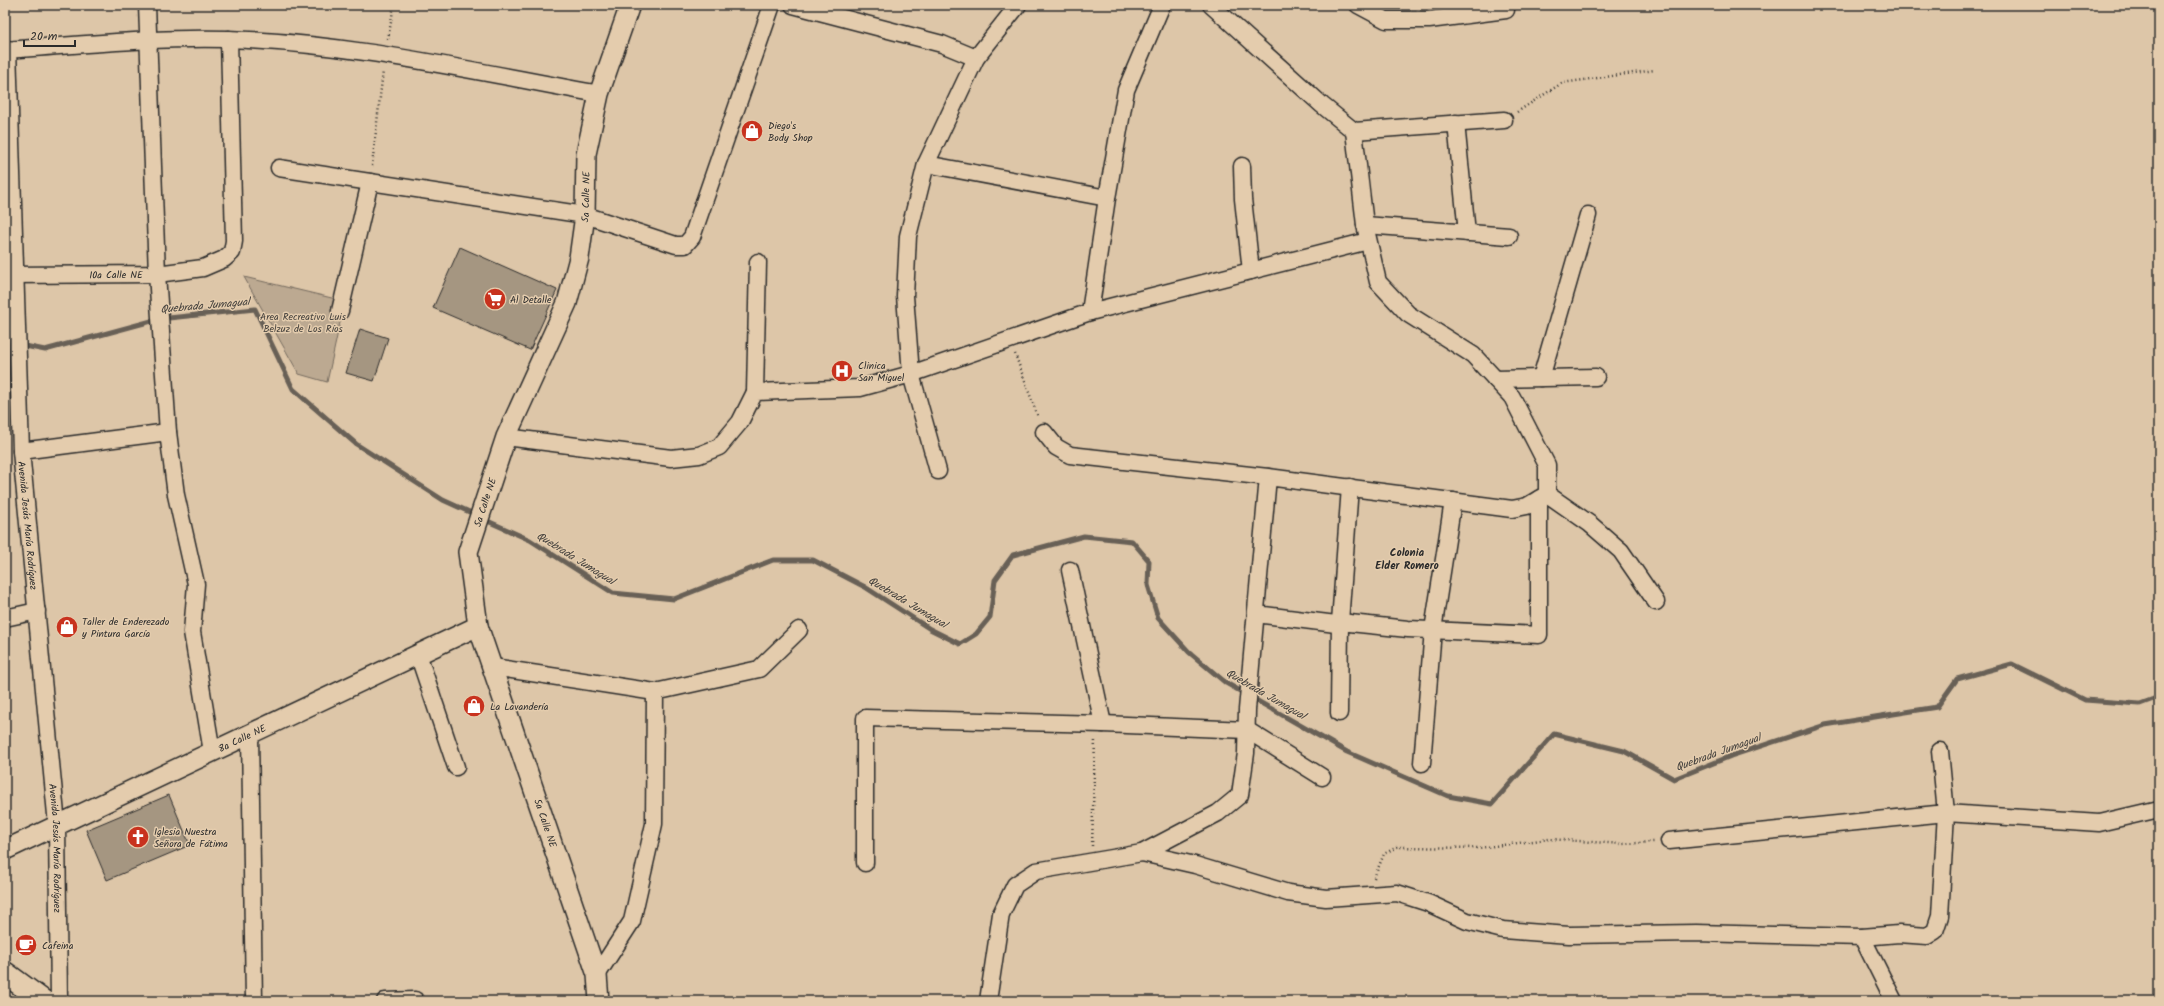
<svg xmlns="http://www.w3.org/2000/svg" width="2164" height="1006" viewBox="0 0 2164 1006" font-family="Kalam,sans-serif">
  <rect width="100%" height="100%" fill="#ddc6a8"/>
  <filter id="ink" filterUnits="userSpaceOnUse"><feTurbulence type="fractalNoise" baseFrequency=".025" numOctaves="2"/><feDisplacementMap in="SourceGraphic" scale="8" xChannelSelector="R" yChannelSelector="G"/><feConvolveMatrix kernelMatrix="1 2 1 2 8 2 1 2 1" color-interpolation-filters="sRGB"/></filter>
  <g filter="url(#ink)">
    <polygon fill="#bca991" stroke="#746a5e" points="244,277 336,299 331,316 341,318 327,382 299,374"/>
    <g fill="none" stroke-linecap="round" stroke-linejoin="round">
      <g stroke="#686056" stroke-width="5">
        <polyline points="5,342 45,350 159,319 255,309 293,389 356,444 443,500 476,515"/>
        <polyline points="483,519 530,540 613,593 674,599 773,560 813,560 865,587 930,629 960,644 976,634 990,617 995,580 1013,555 1084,536 1132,541 1149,561 1148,585 1158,618 1189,652 1226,683 1347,752 1448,796 1492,804 1554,734 1624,751 1674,779 1731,756 1825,725 1937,707 1957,679 2012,664 2085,700 2140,704 2159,697"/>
      </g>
    </g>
    <g fill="#a59681" stroke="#2b2b2b">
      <polygon points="460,247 557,290 530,350 433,308"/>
      <polygon points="360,329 388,338 374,381 346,373"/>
      <polygon points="169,795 190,845 107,880 86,830"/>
    </g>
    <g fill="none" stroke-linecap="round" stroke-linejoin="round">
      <g stroke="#2b2b2b" stroke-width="19">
        <g id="minor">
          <polyline points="147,5 157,274 168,432 176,495 196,584 192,632 212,752"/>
          <polyline points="793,5 942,44 976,58"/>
          <polyline points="1211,5 1322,105 1354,131 1504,120"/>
          <polyline points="1358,5 1386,20 1429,20 1506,10 1505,5"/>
          <path id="s1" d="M 8,49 L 21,451 L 57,825 L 59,1001"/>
          <path d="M 5,50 C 79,45 154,37 228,39 C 353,43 477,72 599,94"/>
          <polyline points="1456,123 1467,233"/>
          <polyline points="926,164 1107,198"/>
          <polyline points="1242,166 1243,199 1251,271"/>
          <polyline points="279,168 585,215 676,245 685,245 692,237 772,5"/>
          <polyline points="1365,225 1509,236"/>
          <path id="s2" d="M 7,275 L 157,274 L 203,268 L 224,259 L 232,252 L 234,241 L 229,39"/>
          <polyline points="340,311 370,182"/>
          <polyline points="1090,312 1107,198 1126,90 1162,5"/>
          <polyline points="1541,378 1588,215"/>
          <polyline points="1495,379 1596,377"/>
          <polyline points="755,392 758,262"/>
          <polyline points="1044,432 1056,447 1070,455 1268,477"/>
          <polyline points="506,437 671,458 699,455 719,447 740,422 755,392 860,388 911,374 1090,312 1368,241"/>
          <polyline points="21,451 168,432"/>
          <polyline points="938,471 911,374 905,296 908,236 926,164 976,58 1018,5"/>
          <polyline points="1547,494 1590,524 1621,551 1656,602"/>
          <polyline points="1070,570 1103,724"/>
          <polyline points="1256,614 1336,624 1340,622 1350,487"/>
          <polyline points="5,618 37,611"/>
          <polyline points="418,654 456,767"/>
          <polyline points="493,667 655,692 759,669 799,630"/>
          <polyline points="1339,713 1340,622 1408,629 1539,635 1539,499"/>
          <polyline points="250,734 254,1001"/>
          <polyline points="1422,763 1433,630 1453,501"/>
          <polyline points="1669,841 1946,813 2099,823 2159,809"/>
          <polyline points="1142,853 1195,865 1288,893 1326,898 1397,893 1428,903 1467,921 1503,930 1569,935 1696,933 1862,937 1899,934 1927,936 1935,931 1940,916 1946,813 1940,751"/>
          <polyline points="865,863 865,718 1103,724 1247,730 1322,777"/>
          <polyline points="1862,937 1894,1001"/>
          <polyline points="597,975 632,921 654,824 655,692"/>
          <polyline points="385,1001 415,1000"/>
          <polyline points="988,1001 1001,914 1015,885 1036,871 1142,853 1218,813 1240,795 1246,753 1247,710 1268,477 1512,509 1527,506 1547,494 1547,465 1512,397 1473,355 1408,314 1378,282 1365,225 1354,131"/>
        </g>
      </g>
      <g stroke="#2b2b2b" stroke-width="22">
        <g id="tertiary">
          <path id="s3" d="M 5,850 L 478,626"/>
          <path id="s4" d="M 599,1001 L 597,975 L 478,626 L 468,552 L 506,437 L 567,303 L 579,258 L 585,215 L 586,154 L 599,94 L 630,5"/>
        </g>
      </g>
      <g stroke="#2b2b2b" stroke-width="25">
        <polyline id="primary" points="5,973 43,1001"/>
      </g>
      <g stroke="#2b2b2b" stroke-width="2.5" stroke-dasharray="1 3" stroke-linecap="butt">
        <polyline points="388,39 394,5"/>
        <polyline points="1517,112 1562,83 1655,70"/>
        <polyline points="372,166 383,71"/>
        <polyline points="1015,354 1038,417"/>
        <polyline points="1092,846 1095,739"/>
        <polyline points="1374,878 1384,854 1397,847 1479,848 1549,839 1622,844 1653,842"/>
      </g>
      <use href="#minor" stroke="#e4ccad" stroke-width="16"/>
      <use href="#tertiary" stroke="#e4ccad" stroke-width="19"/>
      <use href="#primary" stroke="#e4ccad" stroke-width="22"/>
    </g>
  </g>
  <defs>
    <g id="shop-disc" transform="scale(1.15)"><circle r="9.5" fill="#c8321e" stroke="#e4ccad"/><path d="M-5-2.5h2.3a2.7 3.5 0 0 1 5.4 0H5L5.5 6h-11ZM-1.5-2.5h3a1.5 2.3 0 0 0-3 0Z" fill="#fff"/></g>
    <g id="supermarket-disc" transform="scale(1.15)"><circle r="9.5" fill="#c8321e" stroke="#e4ccad"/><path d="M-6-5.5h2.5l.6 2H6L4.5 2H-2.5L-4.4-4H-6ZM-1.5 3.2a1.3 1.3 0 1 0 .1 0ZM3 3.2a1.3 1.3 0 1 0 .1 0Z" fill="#fff"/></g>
    <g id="hospital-disc" transform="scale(1.15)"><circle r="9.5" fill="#c8321e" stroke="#e4ccad"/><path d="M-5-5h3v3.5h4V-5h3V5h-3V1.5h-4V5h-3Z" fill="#fff"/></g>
    <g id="church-disc" transform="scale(1.15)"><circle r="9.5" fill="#c8321e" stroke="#e4ccad"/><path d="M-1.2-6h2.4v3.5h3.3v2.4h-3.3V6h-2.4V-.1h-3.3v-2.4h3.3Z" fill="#fff"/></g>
    <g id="cafe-disc" transform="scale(1.15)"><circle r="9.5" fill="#c8321e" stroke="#e4ccad"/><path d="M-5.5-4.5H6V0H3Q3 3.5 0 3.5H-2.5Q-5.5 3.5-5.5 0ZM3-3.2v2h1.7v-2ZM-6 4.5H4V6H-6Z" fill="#fff"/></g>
  </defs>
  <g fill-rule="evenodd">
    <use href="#shop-disc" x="752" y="131"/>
    <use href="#supermarket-disc" x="495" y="299"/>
    <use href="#hospital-disc" x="842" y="371"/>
    <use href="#shop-disc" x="67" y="627"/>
    <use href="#shop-disc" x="474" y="706"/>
    <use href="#church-disc" x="138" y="837"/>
    <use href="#cafe-disc" x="26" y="945"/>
  </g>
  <g text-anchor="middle" stroke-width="3" stroke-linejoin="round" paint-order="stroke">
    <g font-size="10" fill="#2b2b2b" stroke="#e4ccad" text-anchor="start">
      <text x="768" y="129">Diego's<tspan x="768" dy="12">Body Shop</tspan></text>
      <text x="510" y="303">Al Detalle</text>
      <text x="858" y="369">Clinica<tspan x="858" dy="12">San Miguel</tspan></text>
      <text x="82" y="625">Taller de Enderezado<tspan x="82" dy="12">y Pintura García</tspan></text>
      <text x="490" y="710">La Lavandería</text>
      <text x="154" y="835">Iglesia Nuestra<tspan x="154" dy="12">Señora de Fátima</tspan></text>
      <text x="42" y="949">Cafeina</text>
    </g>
    <g font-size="10" fill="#2b2b2b" stroke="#e4ccad">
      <text dy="4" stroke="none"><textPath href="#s4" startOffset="846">5a Calle NE</textPath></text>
      <text dy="4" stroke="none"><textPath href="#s2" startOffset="109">10a Calle NE</textPath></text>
      <text dy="4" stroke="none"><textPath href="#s4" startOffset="522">5a Calle NE</textPath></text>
      <text dy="4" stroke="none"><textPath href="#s1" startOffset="477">Avenida Jesús María Rodríguez</textPath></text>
      <text dy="4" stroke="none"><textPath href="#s3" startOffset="262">8a Calle NE</textPath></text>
      <text transform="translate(546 823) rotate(71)" y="4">5a Calle NE</text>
      <text dy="4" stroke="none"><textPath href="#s1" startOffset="801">Avenida Jesús María Rodríguez</textPath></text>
    </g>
    <g font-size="10" fill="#413e3a" stroke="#e4ccad">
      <text x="303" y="320">Area Recreativo Luis<tspan x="303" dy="12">Belzuz de Los Ríos</tspan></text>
    </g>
    <g font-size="11" font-style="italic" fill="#44413d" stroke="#e4ccad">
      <text transform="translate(205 305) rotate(-5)" y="4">Quebrada Jumagual</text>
      <text transform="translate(576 558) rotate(32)" y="4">Quebrada Jumagual</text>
      <text transform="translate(908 602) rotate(31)" y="4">Quebrada Jumagual</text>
      <text transform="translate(1266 694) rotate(30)" y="4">Quebrada Jumagual</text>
      <text transform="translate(1718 752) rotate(-20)" y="4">Quebrada Jumagual</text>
    </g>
    <g font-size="11" font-weight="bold" fill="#2b2b2b" stroke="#e4ccad">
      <text x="1407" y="556">Colonia<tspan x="1407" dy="13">Elder Romero</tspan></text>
    </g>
  </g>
  <rect width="2164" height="1006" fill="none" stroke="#e4ccad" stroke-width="20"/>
  <rect x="10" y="10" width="2144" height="986" fill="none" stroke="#2b2b2b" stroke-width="1.5" filter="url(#ink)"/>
  <path d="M24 40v6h51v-6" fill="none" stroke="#2b2b2b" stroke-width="2"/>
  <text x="30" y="40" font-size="12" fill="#2b2b2b" stroke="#e4ccad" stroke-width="3" paint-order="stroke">20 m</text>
</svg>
